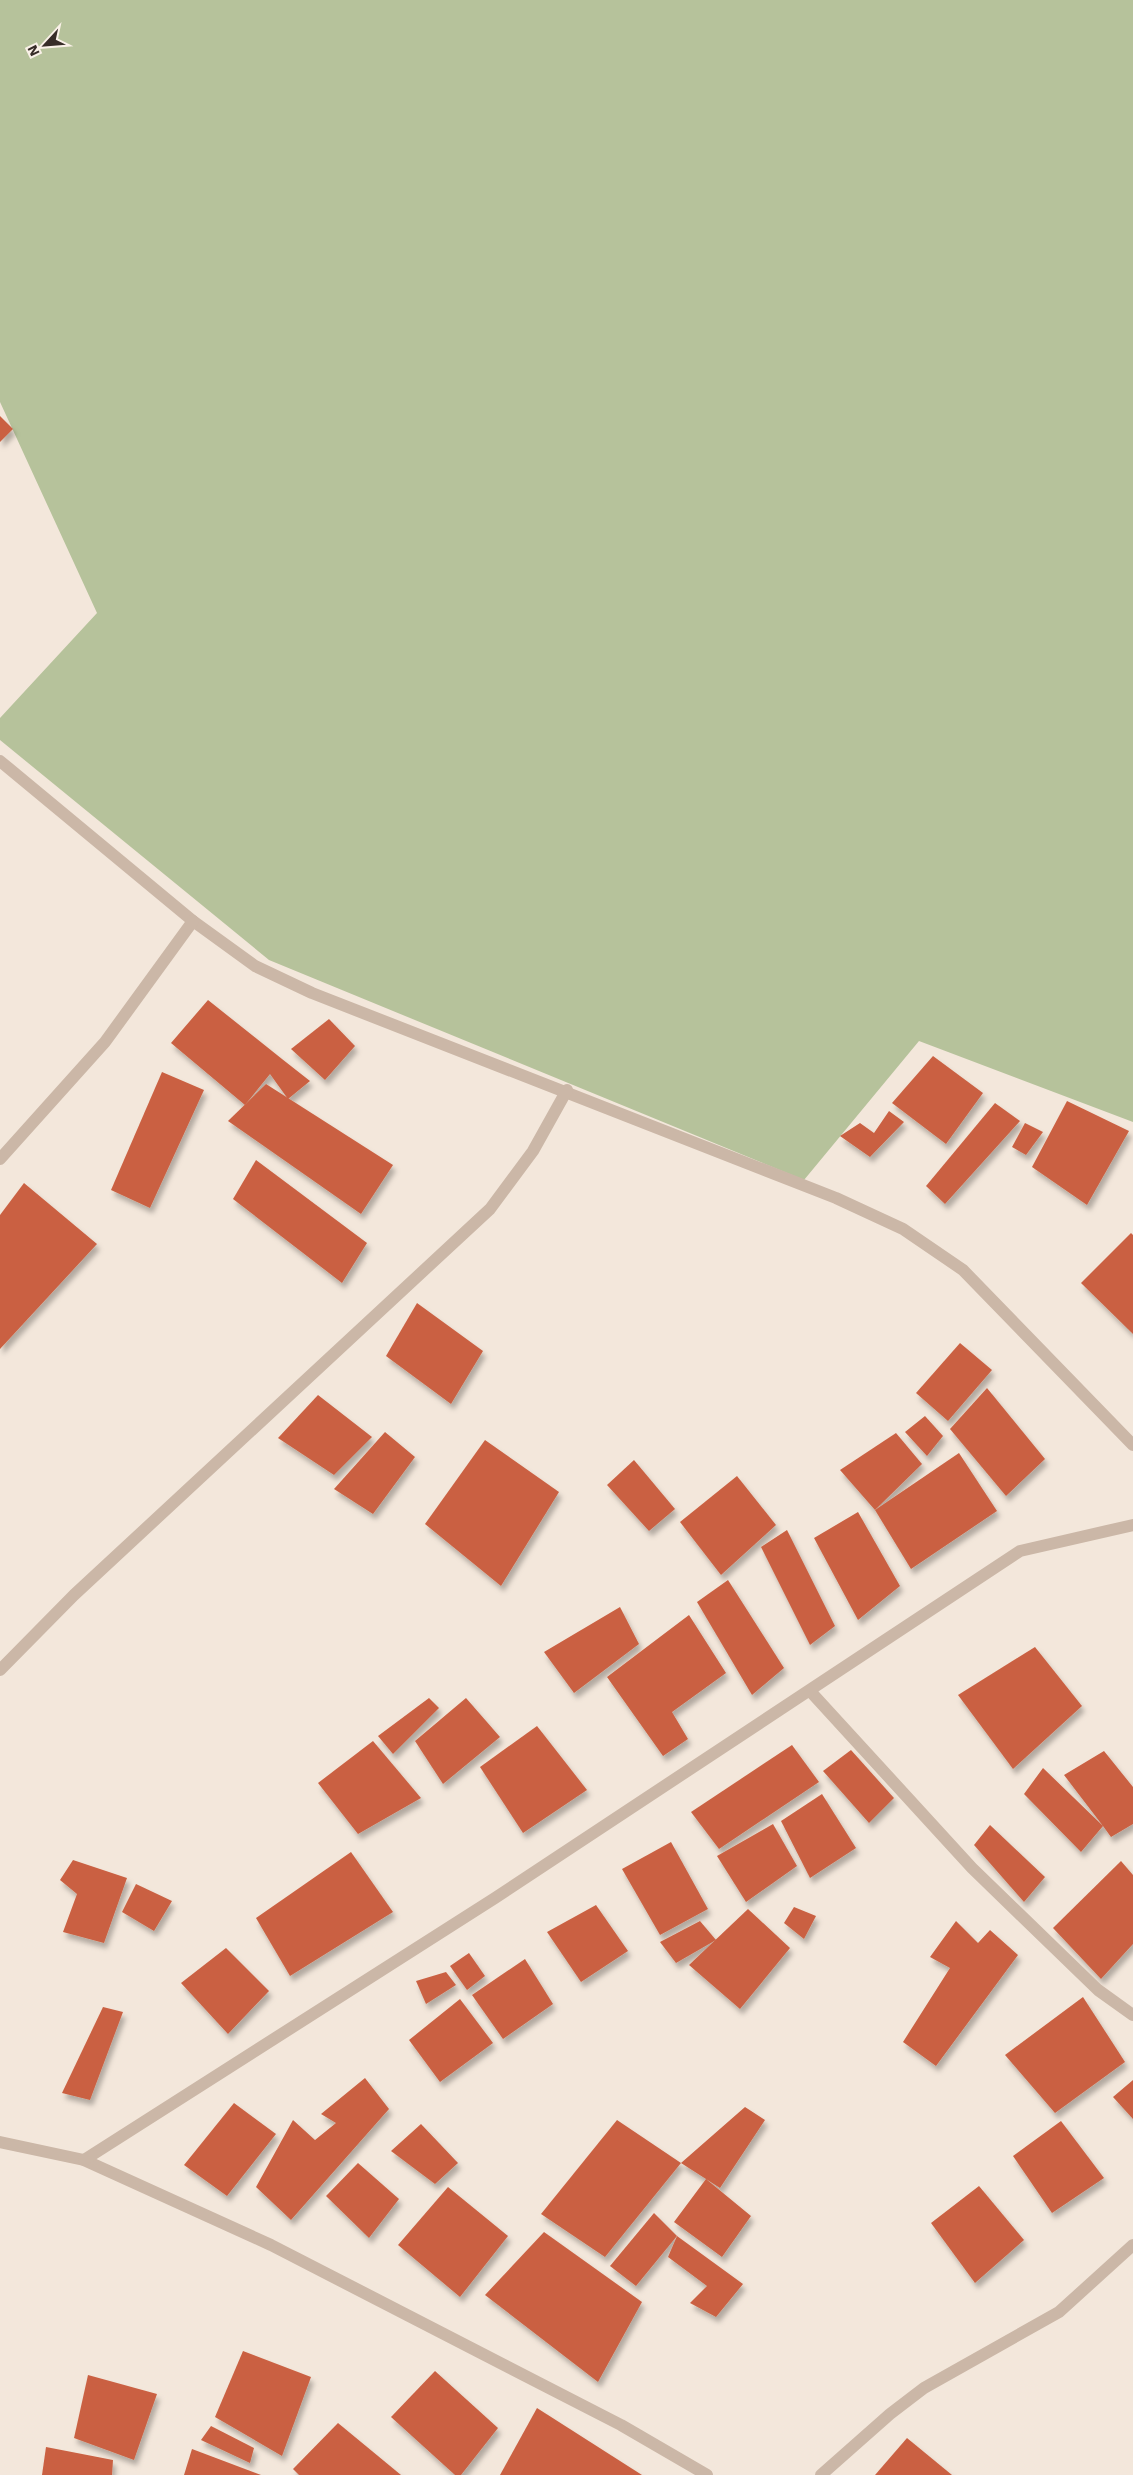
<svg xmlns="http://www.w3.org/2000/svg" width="1133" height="2475" viewBox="0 0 1133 2475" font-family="'Work Sans',sans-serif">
  <defs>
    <filter id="shadow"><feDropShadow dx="3" dy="5.5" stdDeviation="2.5" flood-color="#0004"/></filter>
  </defs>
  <rect width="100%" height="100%" fill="#f3e7db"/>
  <polygon fill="#b6c29b" points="0,0 1133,0 1133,1122 919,1041 804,1180 269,960 0,740 0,718 97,613 0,402"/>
  <g fill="#ca6142" filter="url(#shadow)">
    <polygon points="0,416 13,429 0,442"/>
    <polygon points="208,1000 282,1059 310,1081 288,1099 270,1074 245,1105 171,1043"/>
    <polygon points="329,1019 355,1046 325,1080 291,1049"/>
    <polygon points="933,1056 983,1093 946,1144 892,1103"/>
    <polygon points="162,1072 204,1090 150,1208 111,1190"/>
    <polygon points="266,1084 393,1165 361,1214 228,1121"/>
    <polygon points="1067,1101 1129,1131 1087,1205 1032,1167"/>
    <polygon points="995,1103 1020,1121 945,1204 926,1186"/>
    <polygon points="889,1111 904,1122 870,1157 840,1136 860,1123 874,1133"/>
    <polygon points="1025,1123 1043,1132 1026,1155 1012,1147"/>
    <polygon points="256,1160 367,1243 342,1283 233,1199"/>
    <polygon points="24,1183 97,1244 0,1349 0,1215"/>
    <polygon points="1131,1233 1133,1235 1133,1334 1081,1283"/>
    <polygon points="417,1303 483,1351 451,1404 386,1356"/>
    <polygon points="960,1343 992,1370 948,1421 916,1393"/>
    <polygon points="987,1388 1045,1459 1006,1496 950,1429"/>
    <polygon points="318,1395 372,1437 334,1475 278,1438"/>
    <polygon points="925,1416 943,1436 927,1456 905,1432"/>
    <polygon points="385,1432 415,1457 373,1514 334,1489"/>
    <polygon points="896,1433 922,1464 875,1510 840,1470"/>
    <polygon points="485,1440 559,1492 501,1586 425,1524"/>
    <polygon points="959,1453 997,1511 911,1569 875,1510"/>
    <polygon points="634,1460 675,1509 649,1531 607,1485"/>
    <polygon points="737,1476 776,1525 721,1575 680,1522"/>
    <polygon points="858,1512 900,1586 858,1620 814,1538"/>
    <polygon points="787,1530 835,1626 810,1645 761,1547"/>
    <polygon points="728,1580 784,1668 752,1695 697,1602"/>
    <polygon points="620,1607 639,1644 574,1693 544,1652"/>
    <polygon points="689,1615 726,1673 672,1712 688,1739 663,1756 607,1677"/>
    <polygon points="1035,1647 1082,1706 1013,1769 958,1695"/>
    <polygon points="429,1698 439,1708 393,1754 378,1736"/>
    <polygon points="466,1698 500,1737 443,1784 415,1741"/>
    <polygon points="537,1726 587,1790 523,1833 480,1767"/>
    <polygon points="373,1741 421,1798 358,1834 318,1783"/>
    <polygon points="792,1745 819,1782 719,1849 691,1812"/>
    <polygon points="851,1750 894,1798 869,1823 823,1771"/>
    <polygon points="1104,1751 1133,1787 1133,1824 1111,1837 1103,1826 1081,1852 1024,1794 1043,1768 1103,1826 1064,1775"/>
    <polygon points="822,1794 856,1848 810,1878 781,1821"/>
    <polygon points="773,1824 797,1866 746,1902 717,1856"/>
    <polygon points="990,1825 1045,1877 1024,1902 974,1845"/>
    <polygon points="671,1842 708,1909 660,1935 622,1869"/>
    <polygon points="351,1852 393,1912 290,1976 256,1918"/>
    <polygon points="73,1860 127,1878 104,1943 63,1932 77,1894 60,1880"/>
    <polygon points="1121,1861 1133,1875 1133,1944 1101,1979 1053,1928"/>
    <polygon points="136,1884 172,1901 154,1931 122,1912"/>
    <polygon points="596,1905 628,1951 581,1982 547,1932"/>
    <polygon points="794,1907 816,1916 804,1939 784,1923"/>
    <polygon points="748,1909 790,1948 740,2009 689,1965"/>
    <polygon points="700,1921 716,1940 676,1963 660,1942"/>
    <polygon points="956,1921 978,1943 990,1930 1018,1955 936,2066 903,2042 950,1968 930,1957"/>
    <polygon points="226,1948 269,1991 228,2034 181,1983"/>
    <polygon points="469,1953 485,1976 467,1990 450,1966"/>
    <polygon points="525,1959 553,2004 503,2039 472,1995"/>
    <polygon points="446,1972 456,1985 426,2004 416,1981"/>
    <polygon points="1083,1997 1125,2062 1055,2113 1005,2055"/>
    <polygon points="460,1999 493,2043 440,2082 409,2040"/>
    <polygon points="103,2007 123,2012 90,2100 62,2093"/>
    <polygon points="365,2078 389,2109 291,2220 256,2187 293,2120 315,2140 336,2123 321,2114"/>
    <polygon points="1133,2080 1133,2119 1113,2097"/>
    <polygon points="234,2103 276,2134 227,2196 184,2165"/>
    <polygon points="745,2107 765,2120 720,2188 706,2179 751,2216 722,2257 674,2222 706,2179 681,2163"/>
    <polygon points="617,2120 681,2163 605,2257 541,2214"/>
    <polygon points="1061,2121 1104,2178 1052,2213 1013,2156"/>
    <polygon points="421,2124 458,2163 435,2184 391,2151"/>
    <polygon points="358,2163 399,2199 369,2238 326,2196"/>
    <polygon points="979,2186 1024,2240 975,2283 931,2223"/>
    <polygon points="448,2187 508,2236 460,2297 398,2245"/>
    <polygon points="654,2213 677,2236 636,2286 610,2266"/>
    <polygon points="544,2232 642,2302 598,2382 485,2295"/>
    <polygon points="677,2236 743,2284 716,2317 690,2303 707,2286 668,2257"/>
    <polygon points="243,2351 311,2377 282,2456 215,2417"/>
    <polygon points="435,2371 498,2428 461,2475 455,2475 391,2417"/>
    <polygon points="88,2375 157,2394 134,2460 74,2438"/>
    <polygon points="537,2408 642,2475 500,2475"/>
    <polygon points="338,2423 401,2475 299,2475 293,2469"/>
    <polygon points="211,2426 254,2448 250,2463 201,2440"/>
    <polygon points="907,2438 952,2475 875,2475"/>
    <polygon points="46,2447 113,2460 112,2475 42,2475"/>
    <polygon points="192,2449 261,2475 184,2475"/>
  </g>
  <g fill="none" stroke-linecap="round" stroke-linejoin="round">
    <g stroke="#cbb7a7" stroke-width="12">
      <polyline points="0,761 193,921 255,966 312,993 836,1198 903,1229 963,1270 1133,1445"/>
      <polyline points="0,1159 105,1042 193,921"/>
      <polyline points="0,1670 74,1595 490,1209 533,1151 567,1090"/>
      <polyline points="810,1691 972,1868 1098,1990 1133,2015"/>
      <polyline points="0,2142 84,2160 271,2245 621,2425 707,2475"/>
      <polyline points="84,2160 495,1898 1020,1551 1133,1525"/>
      <polyline points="821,2475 890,2414 924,2388 1059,2312 1133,2245"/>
    </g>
  </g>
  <g transform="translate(45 45) rotate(244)" stroke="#faf1e8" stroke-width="4" paint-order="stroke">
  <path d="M0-4L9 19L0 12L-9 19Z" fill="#372c28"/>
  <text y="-8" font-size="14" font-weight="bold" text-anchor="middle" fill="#372c28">N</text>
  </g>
</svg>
